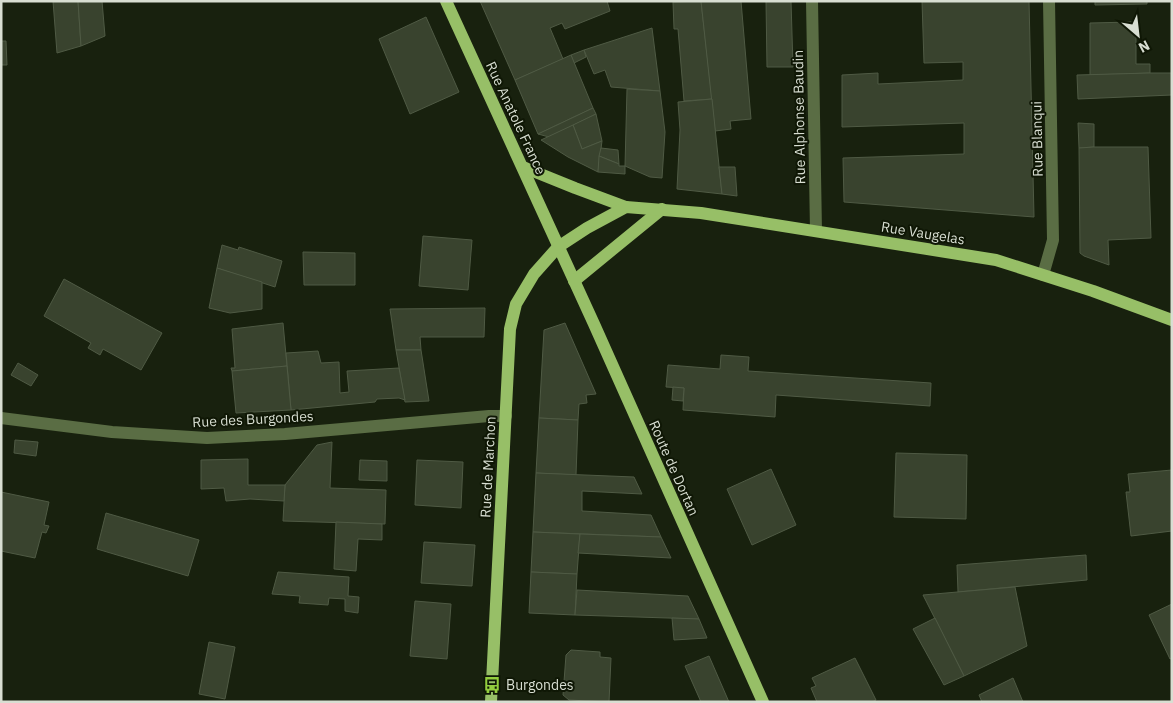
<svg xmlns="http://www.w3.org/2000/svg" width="1173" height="703" viewBox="0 0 1173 703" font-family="'IBM Plex Sans',sans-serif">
  <rect width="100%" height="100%" fill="#18210e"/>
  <g fill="#39432e" stroke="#4f5a44">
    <polygon points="53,1 78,1 81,46 57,53"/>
    <polygon points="78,1 102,1 105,36 81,46"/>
    <polygon points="480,1 607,1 610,11 565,29 562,23 550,28 563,59 515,80"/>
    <polygon points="701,1 712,99 684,101 678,29 674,29 673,2"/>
    <polygon points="701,1 741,1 751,119 730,121 731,129 715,131"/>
    <polygon points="766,1 791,1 793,67 767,67"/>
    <polygon points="922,1 1029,1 1034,217 844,202 843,158 964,154 964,123 842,127 842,75 878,73 878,84 963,80 963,62 924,63"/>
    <polygon points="1095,1 1147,1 1147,4 1095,5"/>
    <polygon points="426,17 459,92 410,114 379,39"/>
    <polygon points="1132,22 1131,27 1136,27 1136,64 1150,64 1150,73 1090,75 1090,23"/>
    <polygon points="652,28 660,91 611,87 605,70 594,74 584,50"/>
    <polygon points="1,41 6,41 7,65 1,65"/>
    <polygon points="584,50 586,57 574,63 571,55"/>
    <polygon points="571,55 593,108 538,134 515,80"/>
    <polygon points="1150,73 1172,73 1172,95 1078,99 1077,75"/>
    <polygon points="627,89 660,91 665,132 662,178 650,177 625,166"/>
    <polygon points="712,99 722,194 677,189 680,130 678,102"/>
    <polygon points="593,108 596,114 549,137 538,134"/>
    <polygon points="596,114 602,141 582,149 573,125"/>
    <polygon points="1078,123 1094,124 1094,147 1079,148"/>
    <polygon points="573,125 582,149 602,141 598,172 568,157 541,140"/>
    <polygon points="1094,147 1148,147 1151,238 1108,240 1109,265 1084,256 1080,253 1079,148"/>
    <polygon points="601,148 618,150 619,164 599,156"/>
    <polygon points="599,156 619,164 619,166 625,166 625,174 598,172"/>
    <polygon points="719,167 735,167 737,196 722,194"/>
    <polygon points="423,236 472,240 468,290 419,286"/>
    <polygon points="222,245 238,250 239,247 282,261 275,287 217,268"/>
    <polygon points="303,252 355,253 355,285 304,285"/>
    <polygon points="217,268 262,282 262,309 230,313 209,308"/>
    <polygon points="64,279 162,333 141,370 103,349 100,355 88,348 91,343 44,316"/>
    <polygon points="485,308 484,337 420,337 421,350 396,350 390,309"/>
    <polygon points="283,323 287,366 232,371 231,368 235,368 232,329"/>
    <polygon points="565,323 596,394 586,395 587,403 579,404 578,420 539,418 544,330"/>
    <polygon points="396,350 421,350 429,401 405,402"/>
    <polygon points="318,351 321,363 339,362 340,393 349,392 347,371 399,368 405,400 399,398 377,399 375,402 291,410 286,353"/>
    <polygon points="721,355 749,357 748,371 931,383 930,406 776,395 775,417 683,410 684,388 666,387 668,365 720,369"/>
    <polygon points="18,363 38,375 31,386 11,375"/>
    <polygon points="287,366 291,410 236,413 232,371"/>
    <polygon points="673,387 684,388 683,401 672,400"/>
    <polygon points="539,418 578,420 576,475 536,473"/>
    <polygon points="15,440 38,442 36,456 14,453"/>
    <polygon points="332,442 330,488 386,490 385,524 283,521 285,485 317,445"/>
    <polygon points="896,453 967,455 966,519 894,517"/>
    <polygon points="248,459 248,485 285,485 284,501 250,499 226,501 224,488 201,489 201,460"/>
    <polygon points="360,460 387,461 387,481 359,480"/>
    <polygon points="417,460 463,462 461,508 415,505"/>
    <polygon points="771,469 796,525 752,545 727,489"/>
    <polygon points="1172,470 1172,531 1131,536 1126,492 1130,492 1128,474"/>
    <polygon points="536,473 634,477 642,494 582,491 582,511 651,515 661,537 533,532"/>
    <polygon points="1,492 49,502 44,525 49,526 46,533 42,532 35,558 1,551"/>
    <polygon points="106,513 199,540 188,576 97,549"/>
    <polygon points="336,522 382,524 382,540 358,539 356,571 334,569"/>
    <polygon points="533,532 580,534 577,574 531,572"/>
    <polygon points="580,534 661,537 671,558 578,553"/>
    <polygon points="424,542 475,545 472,586 421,583"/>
    <polygon points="1086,555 1087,580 958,592 957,565"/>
    <polygon points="278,572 349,577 348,596 359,597 358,613 345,611 345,599 329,598 328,605 299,603 300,596 272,594"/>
    <polygon points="531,572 577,574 575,615 529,613"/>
    <polygon points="1015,587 1027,646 964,676 923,595"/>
    <polygon points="577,590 688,596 699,619 575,615"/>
    <polygon points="415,601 451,604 447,659 410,656"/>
    <polygon points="1172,604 1172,658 1170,659 1149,615"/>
    <polygon points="672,618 699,619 707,638 674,640"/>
    <polygon points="935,618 964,676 944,685 913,629"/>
    <polygon points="209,642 235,647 225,699 199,694"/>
    <polygon points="571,650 600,652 600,657 611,658 609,702 569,700 563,695 566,655"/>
    <polygon points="709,656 729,702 701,702 685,666"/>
    <polygon points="855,658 876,700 872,702 817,702 811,688 816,686 812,678"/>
    <polygon points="1013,678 1023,702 982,702 979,695"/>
  </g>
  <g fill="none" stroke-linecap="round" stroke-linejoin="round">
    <g stroke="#5a6d44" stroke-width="12">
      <polyline points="812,1 816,231"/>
      <polyline points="1043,275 1053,240 1049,1"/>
      <polyline points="1,418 112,432 207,438 285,434 489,416 506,416"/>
    </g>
    <g stroke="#97bf67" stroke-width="12">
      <polyline points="446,1 594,324 763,702"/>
      <polyline points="523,167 575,188 626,207"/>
      <polyline points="574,281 662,209"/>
      <polyline points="491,702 510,329 516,304 534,274 558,247 587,228 626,207 701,213 996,260 1093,291 1172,320"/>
    </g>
  </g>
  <defs>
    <g id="bus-bare" transform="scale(1.35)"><path d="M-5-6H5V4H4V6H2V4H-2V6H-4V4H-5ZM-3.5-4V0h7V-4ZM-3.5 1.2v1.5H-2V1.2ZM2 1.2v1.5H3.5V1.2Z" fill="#93cd3e" stroke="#0f1705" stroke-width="2.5" paint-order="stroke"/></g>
  </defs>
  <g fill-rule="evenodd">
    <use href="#bus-bare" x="492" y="685"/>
  </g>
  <g text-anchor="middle" stroke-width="4" stroke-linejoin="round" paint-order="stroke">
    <g font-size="14" fill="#d8ded2" stroke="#0f1705">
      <text transform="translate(799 117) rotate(-91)" y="5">Rue Alphonse Baudin</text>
      <text transform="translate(516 118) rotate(65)" y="5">Rue Anatole France</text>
      <text transform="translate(1037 139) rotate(-91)" y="5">Rue Blanqui</text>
      <text transform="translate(923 233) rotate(9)" y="5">Rue Vaugelas</text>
      <text transform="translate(253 419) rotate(-3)" y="5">Rue des Burgondes</text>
      <text transform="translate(488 467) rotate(-87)" y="5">Rue de Marchon</text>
      <text transform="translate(674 468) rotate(66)" y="5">Route de Dortan</text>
    </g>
    <g font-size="14" fill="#d8ded2" stroke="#0f1705" text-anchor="start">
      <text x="506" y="690">Burgondes</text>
    </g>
  </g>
  <rect width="1173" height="703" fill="none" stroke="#d8ded2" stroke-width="5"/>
  <g transform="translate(1138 35) rotate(152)" stroke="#0f1705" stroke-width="4" paint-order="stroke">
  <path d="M0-4L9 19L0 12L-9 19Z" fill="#d8ded2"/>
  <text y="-8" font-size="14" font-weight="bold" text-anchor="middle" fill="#d8ded2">N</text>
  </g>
</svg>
